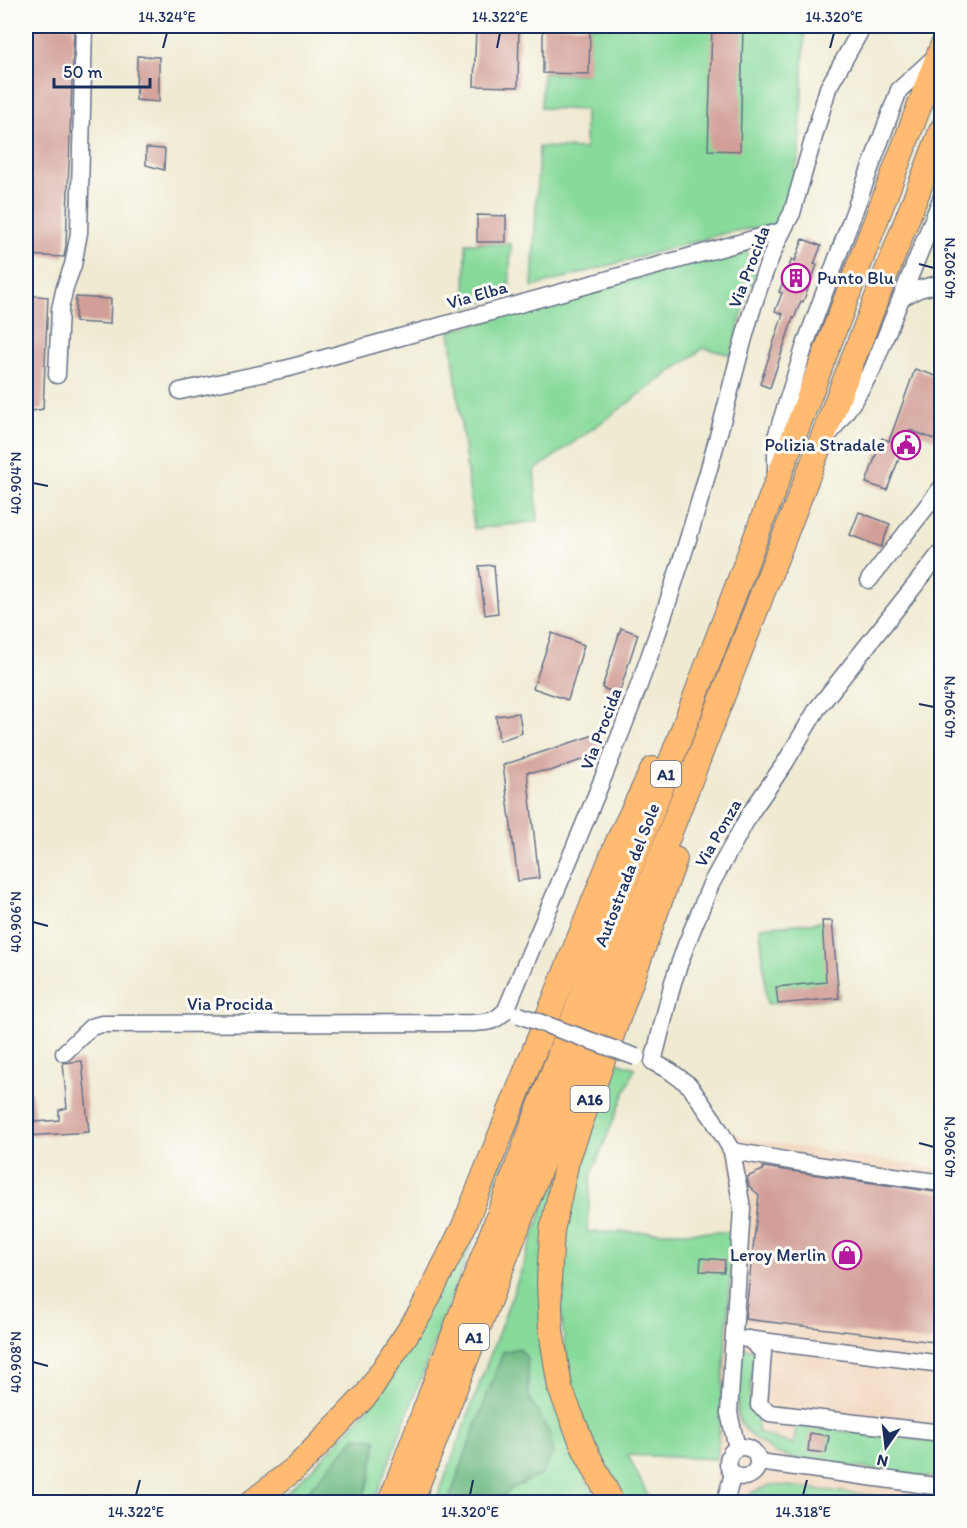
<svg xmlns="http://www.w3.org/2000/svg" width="967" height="1528" viewBox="0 0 967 1528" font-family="Itim,sans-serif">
  <rect width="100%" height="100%" fill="#fdfcf7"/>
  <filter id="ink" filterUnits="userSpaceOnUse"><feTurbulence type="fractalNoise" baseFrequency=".0167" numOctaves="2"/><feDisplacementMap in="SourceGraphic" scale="12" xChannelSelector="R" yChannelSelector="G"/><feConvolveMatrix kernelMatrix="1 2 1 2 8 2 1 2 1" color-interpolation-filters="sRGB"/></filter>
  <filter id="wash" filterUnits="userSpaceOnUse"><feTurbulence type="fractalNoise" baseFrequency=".008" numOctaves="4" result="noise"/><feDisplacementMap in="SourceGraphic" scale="24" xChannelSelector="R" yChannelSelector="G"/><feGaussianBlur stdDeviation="1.35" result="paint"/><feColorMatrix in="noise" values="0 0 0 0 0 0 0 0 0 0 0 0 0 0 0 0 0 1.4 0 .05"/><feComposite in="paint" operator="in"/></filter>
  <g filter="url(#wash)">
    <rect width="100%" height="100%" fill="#efead1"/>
    <polygon fill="#f1d5bc" points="733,1130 743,1138 941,1169 941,1502 714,1502 735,1209 727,1156 722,1147"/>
    <g fill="#88da9b" stroke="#52847c" stroke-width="1.5">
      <polygon points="590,26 805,26 799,156 795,171 794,191 786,192 784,215 776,225 729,232 532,287 539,147 585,149 585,110 541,108 543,73 588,74"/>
      <polygon points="466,243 511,244 509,294 465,307"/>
      <polygon points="746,248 752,272 757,273 747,296 731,355 704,348 534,471 538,521 474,529 450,331"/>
      <polygon points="832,921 839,998 767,1004 760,927"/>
      <path d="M 582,954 L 374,1502 L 275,1502 C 314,1469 347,1434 379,1395 Z"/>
      <polygon points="615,1006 559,1166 555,1403 577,1462 598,1502 436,1502 516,1285"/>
      <path d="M 611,1060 L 635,1068 L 591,1175 L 587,1232 L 734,1232 L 717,1459 L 628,1455 L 651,1502 L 625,1502 C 611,1476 596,1449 584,1421 C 559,1357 556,1280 566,1213 C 567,1203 568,1191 571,1181 C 582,1140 598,1100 611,1060 Z"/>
      <polygon points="744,1348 754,1350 749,1410 758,1417 757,1432 794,1445 796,1421 806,1422 806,1427 941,1442 941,1479 792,1458 773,1452 747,1432 742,1425 737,1414 740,1349"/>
      <polygon points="770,1485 777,1485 933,1502 736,1502 740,1498"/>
    </g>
    <g fill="#6eba83" stroke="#447470" stroke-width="1.5">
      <polygon points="519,1348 527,1358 529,1397 550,1434 553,1453 542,1474 511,1489 496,1502 448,1502 503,1352"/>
      <polygon points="356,1437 377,1440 370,1479 361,1502 298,1502"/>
    </g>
    <g id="blocks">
      <g fill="#d19f97">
        <polygon points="26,26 74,26 66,245 64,257 26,255"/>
        <polygon points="476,26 519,26 518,87 474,86"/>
        <polygon points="543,26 590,26 589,74 543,73"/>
        <polygon points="712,26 743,26 740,151 708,150"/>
        <polygon points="137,56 159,57 159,102 136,100"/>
        <polygon points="146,148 165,149 164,170 146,165"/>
        <polygon points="477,215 506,216 506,242 477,242"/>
        <polygon points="803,239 821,246 814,264 817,265 803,302 801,301 794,319 793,318 770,388 760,384 783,314 775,311 782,293 779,292 792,259 795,261"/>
        <polygon points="26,295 48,297 43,409 26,412"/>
        <polygon points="76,297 111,299 110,324 75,322"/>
        <polygon points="915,369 942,378 942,434 939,441 910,430 887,490 866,483 882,438 889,441"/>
        <polygon points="859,512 890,524 881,547 850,535"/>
        <polygon points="494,565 498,613 485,615 479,566"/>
        <polygon points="621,628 638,634 619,694 602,688"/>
        <polygon points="552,633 584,645 568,700 533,688"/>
        <polygon points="519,713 522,733 499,741 496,716"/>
        <polygon points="600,733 604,746 602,753 550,771 527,772 539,878 518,881 503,765"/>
        <polygon points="822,921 832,921 839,998 778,1004 776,987 826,982"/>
        <polygon points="82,1061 89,1132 26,1136 26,1092 31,1091 36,1122 59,1120 59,1110 67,1108 63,1063"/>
        <polygon points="763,1167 942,1193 942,1343 745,1319 759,1195 749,1186 747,1177 763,1170"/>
        <polygon points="701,1258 725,1260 724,1272 700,1271"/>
        <polygon points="810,1433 829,1436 826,1453 808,1451"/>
      </g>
    </g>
  </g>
  <g filter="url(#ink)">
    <use href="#blocks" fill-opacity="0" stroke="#657086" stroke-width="1.5"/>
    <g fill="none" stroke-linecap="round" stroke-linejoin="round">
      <g stroke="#657086" stroke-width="19">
        <g id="minor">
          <polyline points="901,298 919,289 942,283"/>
          <polyline points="57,375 60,309 65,287 73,265 79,233 84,26"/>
          <polyline points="180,391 289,368 782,231"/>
          <polyline points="831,432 852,403 872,370 942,197"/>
          <polyline points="776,473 776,437 805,345 899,90 936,56"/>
          <polyline points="869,580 942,487"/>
          <path d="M 64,1053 L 91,1027 L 102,1024 L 472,1023 C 488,1022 494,1023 506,1010 C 565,868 629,727 675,580 C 693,525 709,470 724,414 C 742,346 757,275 792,213 L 828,88 L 863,26"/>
          <polyline points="732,1151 796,1162 942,1183"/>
          <polyline points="746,1339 942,1364"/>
          <polyline points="749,1339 763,1352 759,1405 770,1413 942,1433"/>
          <circle cx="743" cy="1462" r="15"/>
          <polyline points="737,1448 729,1413 742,1208 732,1151 713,1119 689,1085 670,1071 653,1062 673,982 686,945 711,884 751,812 785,763 817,709 942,551"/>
          <polyline points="759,1462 942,1487"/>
          <polyline points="725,1502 733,1474"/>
        </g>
      </g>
      <g stroke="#657086" stroke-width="26">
        <g id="highway">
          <polyline points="252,1502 298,1466 367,1394 421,1312 464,1226 618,841 653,769"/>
          <polyline points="390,1502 942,46"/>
          <polyline points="411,1502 942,129"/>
          <polyline points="612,1502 584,1448 560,1388 551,1330 549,1281 552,1231 567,1161 675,859"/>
        </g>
      </g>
      <use href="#minor" stroke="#fff" stroke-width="16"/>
      <use href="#highway" stroke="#ffbb71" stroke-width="24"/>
      <g stroke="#657086" stroke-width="19" stroke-linecap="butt">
        <polyline id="minor-bridge" points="519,1015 636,1057"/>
      </g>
      <use href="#minor-bridge" stroke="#fff" stroke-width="16"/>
    </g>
  </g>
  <path fill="none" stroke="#1b2f5e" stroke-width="2" d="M 163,48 L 167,33M 497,48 L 500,33M 830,48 L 834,33M 919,264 L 934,268M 33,483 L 48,486M 919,704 L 934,707M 33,922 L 48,926M 919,1143 L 934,1147M 33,1362 L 48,1366M 136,1495 L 140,1480M 470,1495 L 473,1480M 803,1495 L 807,1480"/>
  <defs>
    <g id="building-ring" transform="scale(1.5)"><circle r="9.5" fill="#fdfcf7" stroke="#b5179e" stroke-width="1.5"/><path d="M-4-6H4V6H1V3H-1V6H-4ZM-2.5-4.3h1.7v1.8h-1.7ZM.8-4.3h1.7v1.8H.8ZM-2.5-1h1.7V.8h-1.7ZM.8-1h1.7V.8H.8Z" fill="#b5179e"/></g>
    <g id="civic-ring" transform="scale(1.5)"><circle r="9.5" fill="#fdfcf7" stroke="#b5179e" stroke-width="1.5"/><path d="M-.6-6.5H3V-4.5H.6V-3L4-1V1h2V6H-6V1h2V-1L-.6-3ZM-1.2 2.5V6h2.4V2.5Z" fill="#b5179e"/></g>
    <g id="shop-ring" transform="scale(1.5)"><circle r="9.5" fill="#fdfcf7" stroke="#b5179e" stroke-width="1.5"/><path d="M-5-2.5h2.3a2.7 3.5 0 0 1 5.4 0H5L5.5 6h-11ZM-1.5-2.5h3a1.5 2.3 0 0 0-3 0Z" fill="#b5179e"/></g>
  </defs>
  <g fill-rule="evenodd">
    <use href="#building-ring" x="796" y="278"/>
    <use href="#civic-ring" x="906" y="445"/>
    <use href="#shop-ring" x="847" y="1255"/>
  </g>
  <g text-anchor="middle" stroke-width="6" stroke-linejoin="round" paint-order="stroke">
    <g fill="#fdfcf7" stroke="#5f6c8c" stroke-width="1.5">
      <rect x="651" y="761" width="30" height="26" rx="4.5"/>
      <rect x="570.5" y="1086" width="39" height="26" rx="4.5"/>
      <rect x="459" y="1324" width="30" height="26" rx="4.5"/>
    </g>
    <g font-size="16" font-weight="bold" fill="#1b2f5e">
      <text x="666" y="780">A1</text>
      <text x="590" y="1105">A16</text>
      <text x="474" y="1343">A1</text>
    </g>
    <g font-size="18" fill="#1b2f5e" stroke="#fdfcf7">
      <text transform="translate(749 267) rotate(-69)" y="6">Via Procida</text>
      <text transform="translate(477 295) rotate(-16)" y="6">Via Elba</text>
      <text transform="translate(601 729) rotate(-69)" y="6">Via Procida</text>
      <text transform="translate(718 833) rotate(-60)" y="6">Via Ponza</text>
      <text transform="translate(627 875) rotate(-69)" y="6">Autostrada del Sole</text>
      <text x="230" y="1010">Via Procida</text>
    </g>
    <g font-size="18" fill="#1b2f5e" stroke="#fdfcf7" text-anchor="end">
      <text x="817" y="284" text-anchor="start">Punto Blu</text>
      <text x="885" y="451">Polizia Stradale</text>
      <text x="826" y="1261">Leroy Merlin</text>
    </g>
  </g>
  <rect width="967" height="1528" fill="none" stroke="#fdfcf7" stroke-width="66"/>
  <g transform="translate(886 1447) rotate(194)" stroke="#fdfcf7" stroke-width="4.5" paint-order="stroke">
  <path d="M0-4.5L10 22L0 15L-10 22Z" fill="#1b2f5e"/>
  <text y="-9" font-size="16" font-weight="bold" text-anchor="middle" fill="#1b2f5e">N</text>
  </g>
  <path d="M54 78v9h96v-9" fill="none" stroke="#1b2f5e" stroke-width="3"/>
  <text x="63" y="78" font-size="18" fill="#1b2f5e" stroke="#fdfcf7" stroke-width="4.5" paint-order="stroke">50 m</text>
  <rect x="33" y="33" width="901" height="1462" fill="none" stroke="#1b2f5e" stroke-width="2"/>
  <g font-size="15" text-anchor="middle" fill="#1b2f5e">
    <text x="167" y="22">14.324°E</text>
    <text x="500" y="22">14.322°E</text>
    <text x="834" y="22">14.320°E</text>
    <text transform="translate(950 268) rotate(-90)" y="5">40.902°N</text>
    <text transform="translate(16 483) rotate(-90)" y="5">40.904°N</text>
    <text transform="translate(950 707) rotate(-90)" y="5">40.904°N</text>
    <text transform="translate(16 922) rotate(-90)" y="5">40.906°N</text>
    <text transform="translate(950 1147) rotate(-90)" y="5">40.906°N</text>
    <text transform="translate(16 1362) rotate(-90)" y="5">40.908°N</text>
    <text x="136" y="1517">14.322°E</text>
    <text x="470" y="1517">14.320°E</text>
    <text x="803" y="1517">14.318°E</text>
  </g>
</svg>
